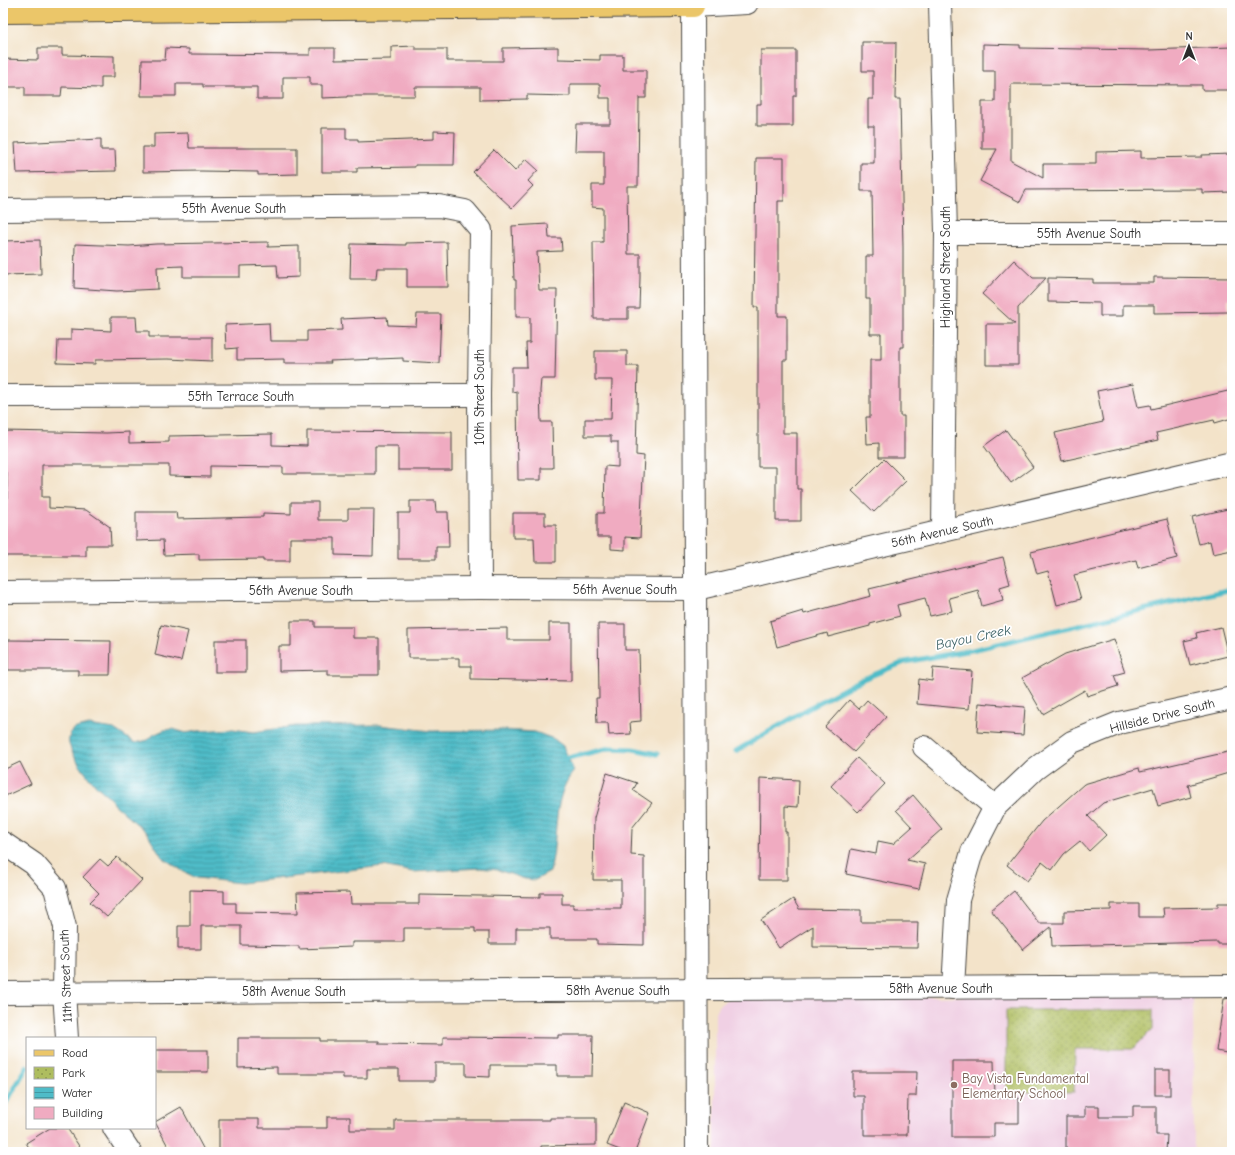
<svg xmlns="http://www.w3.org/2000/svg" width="1235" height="1155" viewBox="0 0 1235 1155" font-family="'Comic Neue',sans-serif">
  <defs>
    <pattern id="park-dots" width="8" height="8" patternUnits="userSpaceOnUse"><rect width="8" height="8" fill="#aebd5f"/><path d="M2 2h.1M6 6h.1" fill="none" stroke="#8e9a4f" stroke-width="1.8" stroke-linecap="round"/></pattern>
    <pattern id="water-rules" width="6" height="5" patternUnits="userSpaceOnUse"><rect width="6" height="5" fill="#4fbcc8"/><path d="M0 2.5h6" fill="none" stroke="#4299a3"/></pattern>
  </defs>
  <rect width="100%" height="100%" fill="#fff"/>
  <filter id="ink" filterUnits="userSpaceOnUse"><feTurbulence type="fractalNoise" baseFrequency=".025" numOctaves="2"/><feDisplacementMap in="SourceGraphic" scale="8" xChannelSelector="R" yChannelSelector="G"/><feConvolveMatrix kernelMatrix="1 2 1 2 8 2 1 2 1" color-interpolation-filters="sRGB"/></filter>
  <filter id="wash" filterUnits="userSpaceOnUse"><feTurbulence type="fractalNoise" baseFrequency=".012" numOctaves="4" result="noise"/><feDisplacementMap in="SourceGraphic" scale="16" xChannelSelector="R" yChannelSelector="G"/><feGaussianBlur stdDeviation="0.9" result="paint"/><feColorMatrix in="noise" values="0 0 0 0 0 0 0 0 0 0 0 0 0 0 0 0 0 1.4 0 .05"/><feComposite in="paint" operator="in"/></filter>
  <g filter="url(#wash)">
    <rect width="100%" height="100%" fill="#f3e3c9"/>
    <polygon fill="#f0d0e4" points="1193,995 1194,1152 715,1152 715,1017 718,1006 727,1000 737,998"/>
    <polygon fill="url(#park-dots)" stroke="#6c7445" points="1006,1010 1153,1010 1153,1029 1133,1049 1075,1049 1074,1092 1006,1092"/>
    <path fill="url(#water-rules)" stroke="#3d747a" d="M 89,725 L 114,729 L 135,743 L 148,740 L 153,735 L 164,730 L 173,729 L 186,733 L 197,731 L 233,729 L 253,732 L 296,726 L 380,725 L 431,731 L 504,730 L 535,732 L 554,739 L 563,746 L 574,771 C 556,792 557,822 554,847 C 554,856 551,864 550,872 L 535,880 L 525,879 L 498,870 L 480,868 L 413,872 L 383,866 L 241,883 L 197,878 L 184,872 L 162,857 L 147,833 L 113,803 C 109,794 100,791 94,783 C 85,774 73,757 69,744 C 68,738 70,734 73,729 Z"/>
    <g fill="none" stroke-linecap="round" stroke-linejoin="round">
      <g stroke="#4fbcc8" stroke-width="5">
        <polyline points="736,751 818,703 863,679 905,662 972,650 1232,589"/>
        <polyline points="568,758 610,748 633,749 657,754"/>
        <polyline points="3,1108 27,1067"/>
      </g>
    </g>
    <g id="blocks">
      <g fill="#f0abc1">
        <polygon points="862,42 896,42 895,99 900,99 903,247 903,347 900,347 900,416 904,416 904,457 879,457 879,443 867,444 866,417 870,417 870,360 881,360 881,334 870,334 870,299 866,299 866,256 873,256 872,191 861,191 861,163 874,163 874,126 868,126 868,99 873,99 873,71 862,71"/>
        <polygon points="983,44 1020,45 1020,48 1149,50 1232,47 1232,90 1202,90 1202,85 1011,84 1011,161 1043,178 1043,164 1096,164 1096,152 1141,151 1141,158 1202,157 1202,155 1232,154 1232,192 1202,193 1202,189 1026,190 1020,202 980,181 997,149 982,149 982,102 995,102 995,71 983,71"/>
        <polygon points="415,46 415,49 447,49 447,61 503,61 503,48 558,47 558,59 600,60 600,55 623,55 623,70 646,70 646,98 639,98 638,186 627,186 628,254 640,254 640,278 639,308 628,308 628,319 594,319 593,242 603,242 603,208 592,207 592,185 604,185 604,151 575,151 576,124 610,124 610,98 600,98 600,84 570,84 570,96 527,95 527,99 480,100 480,87 415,87 415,96 347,96 347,97 322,98 322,85 310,85 310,77 283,77 283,99 257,99 257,87 203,87 203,84 176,84 176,96 141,96 142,60 165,60 166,48 189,49 189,54 310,55 310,48 335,48 335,60 391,59 391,47"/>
        <polygon points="38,48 62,48 62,55 114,56 114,77 101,77 101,88 62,87 61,96 25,96 25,87 3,87 3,59 38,60"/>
        <polygon points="761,50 796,50 796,96 793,96 793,126 757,126 757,104 761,104"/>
        <polygon points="322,128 346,128 346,139 358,139 358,142 434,139 434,131 455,132 454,165 415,165 415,167 357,168 357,172 322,172"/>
        <polygon points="188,133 189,148 297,148 297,174 258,175 258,172 201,171 143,172 143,147 154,147 154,134"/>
        <polygon points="101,139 101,150 115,150 116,171 17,173 15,143"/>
        <polygon points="494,150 515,171 526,159 538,170 528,181 533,186 512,208 473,172"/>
        <polygon points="756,158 784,158 784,201 778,201 778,316 787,316 787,360 783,360 783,433 797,433 797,489 801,489 801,521 776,521 776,467 758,467 758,307 754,307"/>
        <polygon points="548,224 549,238 561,238 562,251 537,252 539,290 557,290 555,379 541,379 540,391 541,422 552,422 553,468 541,468 541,480 518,480 517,391 512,392 512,367 527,367 526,343 530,343 530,317 516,317 516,280 514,280 512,226"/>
        <polygon points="40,240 41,274 3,275 3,241"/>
        <polygon points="268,242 268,247 299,246 299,277 278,278 277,265 240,266 240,277 183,277 183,266 157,267 158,289 117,291 74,288 75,244 129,246 156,244"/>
        <polygon points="447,242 448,287 407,287 407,268 377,268 376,279 350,279 351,244 406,245 406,243"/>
        <polygon points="1014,260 1033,278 1046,278 1018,308 1018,365 986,365 986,324 1015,324 982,294"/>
        <polygon points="1154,277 1232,278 1232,300 1228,300 1228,312 1154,313 1154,305 1123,305 1123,316 1100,316 1100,303 1048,302 1048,278 1093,279 1093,283 1154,283"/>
        <polygon points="417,314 441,314 439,363 403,361 403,358 330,361 331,363 284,363 284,359 237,360 237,348 226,349 225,325 269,323 270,341 307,341 307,331 342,330 341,319 387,317 388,325 416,326"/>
        <polygon points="111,317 136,317 137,331 149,331 149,337 212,337 212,361 168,359 95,360 95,364 57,363 58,340 71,340 71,329 111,331"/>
        <polygon points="595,351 627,351 627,366 638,366 636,455 644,456 640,538 625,537 625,550 611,549 611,537 597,537 597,513 604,513 605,466 618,467 618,442 611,442 611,436 585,436 585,419 611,419 612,380 595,380"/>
        <polygon points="1133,384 1138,407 1150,405 1151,409 1232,390 1232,418 1215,423 1214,420 1156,433 1158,440 1062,461 1055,433 1103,422 1097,391"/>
        <polygon points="1006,430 1033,467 1011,483 984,446"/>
        <polygon points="3,431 106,433 129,432 129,443 169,442 169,436 272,434 272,445 307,446 307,431 452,432 452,470 398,470 398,446 375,446 375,474 283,474 283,467 210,466 210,477 169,476 169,465 42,465 42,497 49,497 49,508 86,510 110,527 111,545 86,545 86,556 3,556 3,509 7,509 7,473 3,473"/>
        <polygon points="884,459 906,481 874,512 852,491"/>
        <polygon points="410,501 435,501 436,512 448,512 449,547 436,547 436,559 398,559 398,513 410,513"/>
        <polygon points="291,502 318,502 318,520 348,520 348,509 374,509 373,556 335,555 335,538 290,538 290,561 263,561 263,559 199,560 199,554 164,555 163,540 136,541 136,512 176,512 177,519 263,517 263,513 291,514"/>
        <polygon points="1232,508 1232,550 1213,554 1210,541 1199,544 1192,517"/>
        <polygon points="513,513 545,513 545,525 556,525 556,562 535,562 534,538 513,538"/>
        <polygon points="1167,519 1177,558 1138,568 1136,560 1074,575 1081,599 1057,605 1048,571 1037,574 1031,552"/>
        <polygon points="1003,557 1010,584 1000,587 1003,600 982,606 978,590 949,598 952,611 930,616 925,598 897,605 900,616 870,624 870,626 828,637 827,633 777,647 770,621 803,611 804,614 871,596 869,589"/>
        <polygon points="291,621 315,621 315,627 353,627 353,638 379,638 379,675 328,675 328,670 279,671 279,646 291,646"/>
        <polygon points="549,623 571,623 571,681 471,679 471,666 459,666 459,658 408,658 408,630 507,628 507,640 549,640"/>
        <polygon points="598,624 625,624 625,650 639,650 641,721 630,722 631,734 609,735 608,723 597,723 596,698 599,698"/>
        <polygon points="161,625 188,631 181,661 155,655"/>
        <polygon points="1221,627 1228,656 1190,665 1184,641 1197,638 1196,633"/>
        <polygon points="1114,639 1125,672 1114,675 1118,686 1087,696 1085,690 1043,714 1022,678 1065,654"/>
        <polygon points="8,640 111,641 110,675 78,675 78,670 8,670"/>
        <rect x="215" y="640" width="31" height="32"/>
        <polygon points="933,668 972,671 969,709 917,704 919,679 932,681"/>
        <polygon points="849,700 859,709 867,700 886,717 854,752 825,727"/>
        <polygon points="979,703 1025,707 1023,735 977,732"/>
        <polygon points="1232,751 1232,772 1188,785 1191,797 1158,806 1153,788 1103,803 1088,816 1106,835 1089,851 1080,841 1064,854 1052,870 1042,862 1027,881 1007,865 1042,821 1084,784 1139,768 1140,772"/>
        <polygon points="857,758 885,784 858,812 831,786"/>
        <polygon points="20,762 31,784 3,797 3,770"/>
        <polygon points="607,773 637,783 633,790 652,803 632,828 631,855 644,856 644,945 597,944 597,939 550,939 550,928 516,928 516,944 489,944 489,932 475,932 475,928 404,928 404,942 352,942 352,947 299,949 299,946 241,945 241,926 201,926 201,949 178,949 178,926 190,926 190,890 224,891 224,903 236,903 236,912 298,913 297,893 350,892 351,904 419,904 419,895 540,897 540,893 562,893 562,904 573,904 573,908 621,908 621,880 593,880 594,818"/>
        <polygon points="760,778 799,780 798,807 785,806 785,832 787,832 787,880 759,880"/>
        <polygon points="913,795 942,829 907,860 925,864 919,889 846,874 851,849 876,854 878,841 893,844 912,827 896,810"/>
        <polygon points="117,857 142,880 107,917 90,902 99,893 83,877 100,859 108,866"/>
        <polygon points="1014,891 1039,923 1064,923 1064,911 1111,910 1111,904 1139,904 1139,917 1164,917 1163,908 1218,907 1218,903 1232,903 1232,944 1218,944 1218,942 1052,946 1051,927 1023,950 991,910"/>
        <polygon points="793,899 799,909 861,910 861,922 918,922 917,948 813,947 813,926 779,948 761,920"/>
        <polygon points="1232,998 1232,1054 1216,1051 1224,999"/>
        <polygon points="558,1035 593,1035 592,1076 557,1076 557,1065 490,1065 490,1077 466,1076 466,1063 435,1063 435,1081 399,1081 399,1069 367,1069 367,1078 343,1078 343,1074 277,1074 277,1067 238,1068 238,1038 320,1038 320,1041 379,1041 379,1044 443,1045 443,1037 558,1038"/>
        <rect x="155" y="1050" width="53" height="22"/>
        <polygon points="952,1061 994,1061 995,1098 1019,1098 1019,1123 994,1123 994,1137 952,1137"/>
        <rect x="1155" y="1070" width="15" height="25"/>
        <polygon points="853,1072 917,1072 916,1096 908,1096 907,1135 864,1135 864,1096 853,1096"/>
        <polygon points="624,1102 650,1113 635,1152 625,1152 607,1145"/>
        <polygon points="1085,1106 1099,1106 1099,1117 1133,1117 1133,1106 1156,1106 1156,1135 1167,1135 1166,1152 1066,1152 1066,1117 1085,1117"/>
        <polygon points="181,1107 205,1152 171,1152 155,1122"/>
        <polygon points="327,1117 350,1117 350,1130 395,1130 395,1120 550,1120 550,1118 596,1118 596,1145 541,1146 541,1152 219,1152 219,1119 259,1119 259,1128 327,1128"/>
        <polygon points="50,1128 67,1128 83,1152 32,1152 26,1143"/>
      </g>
    </g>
  </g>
  <g filter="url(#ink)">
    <use href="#blocks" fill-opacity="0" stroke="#494743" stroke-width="1"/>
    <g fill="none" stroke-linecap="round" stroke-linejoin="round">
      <g stroke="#494743" stroke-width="24">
        <g id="minor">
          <polyline points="940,3 946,233 943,530"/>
          <polyline points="3,210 439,206 465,211 481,230 479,395 480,588"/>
          <polyline points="946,233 1232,233"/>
          <polyline points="3,396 479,395"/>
          <polyline points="3,592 480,588 696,589 1232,463"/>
          <polyline points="924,747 995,807"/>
          <polyline points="3,843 34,864 55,888 65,927 64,992 67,1038"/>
          <polyline points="953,988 958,900 972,852 995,807 1035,769 1072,742 1119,723 1232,698"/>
          <polyline points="3,993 1232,986"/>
          <polyline points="114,1128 130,1152"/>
          <polyline points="697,1152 693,6 747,3"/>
        </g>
      </g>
      <g stroke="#494743" stroke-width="24">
        <polyline id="major" points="3,12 693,6 693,3"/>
      </g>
      <use href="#minor" stroke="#fff" stroke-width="22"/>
      <use href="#major" stroke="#ebc669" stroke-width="22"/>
    </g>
  </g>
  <circle fill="#8d6e63" stroke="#fff" stroke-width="1.5" cx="954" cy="1085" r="4"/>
  <g text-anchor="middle" stroke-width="3.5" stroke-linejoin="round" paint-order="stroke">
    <g font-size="13" fill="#2b2b2b" stroke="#fff">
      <text x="234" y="213">55th Avenue South</text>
      <text x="1089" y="238">55th Avenue South</text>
      <text transform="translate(945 267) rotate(-90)" y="5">Highland Street South</text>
      <text x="241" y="401">55th Terrace South</text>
      <text transform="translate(479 397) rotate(-90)" y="5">10th Street South</text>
      <text transform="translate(942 531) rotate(-13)" y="5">56th Avenue South</text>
      <text x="625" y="594">56th Avenue South</text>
      <text x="301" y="595">56th Avenue South</text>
      <text transform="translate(1162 715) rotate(-14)" y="5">Hillside Drive South</text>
      <text transform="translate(65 976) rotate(-92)" y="5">11th Street South</text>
      <text x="941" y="993">58th Avenue South</text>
      <text x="618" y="995">58th Avenue South</text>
      <text x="294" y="996">58th Avenue South</text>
    </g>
    <g font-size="13" fill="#785e54" stroke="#fff" text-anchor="start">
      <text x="962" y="1083">Bay Vista Fundamental<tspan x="962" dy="15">Elementary School</tspan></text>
    </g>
    <g font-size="14" font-style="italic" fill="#385e62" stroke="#fff">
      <text transform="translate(973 637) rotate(-12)" y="5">Bayou Creek</text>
    </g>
  </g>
  <rect width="1235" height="1155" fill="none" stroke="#fff" stroke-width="16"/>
  <rect x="26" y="1037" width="130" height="92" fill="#ffffff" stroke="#aaaaaa"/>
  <rect x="34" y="1050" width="20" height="6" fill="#ebc669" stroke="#aaaaaa"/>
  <text x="62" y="1057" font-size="12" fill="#2b2b2b">Road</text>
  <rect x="34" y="1067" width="20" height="12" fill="url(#park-dots)" stroke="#aaaaaa"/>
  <text x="62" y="1077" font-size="12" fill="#2b2b2b">Park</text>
  <rect x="34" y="1087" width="20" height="12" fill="url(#water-rules)" stroke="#aaaaaa"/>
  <text x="62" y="1097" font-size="12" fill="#2b2b2b">Water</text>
  <rect x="34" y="1107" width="20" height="12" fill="#f0abc1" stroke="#aaaaaa"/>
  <text x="62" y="1117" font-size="12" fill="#2b2b2b">Building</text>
  <g transform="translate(1189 46)" stroke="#ffffff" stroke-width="3" paint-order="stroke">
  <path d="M0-3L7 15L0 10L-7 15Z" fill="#2b2b2b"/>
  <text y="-6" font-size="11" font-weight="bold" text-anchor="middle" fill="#2b2b2b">N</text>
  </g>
</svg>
